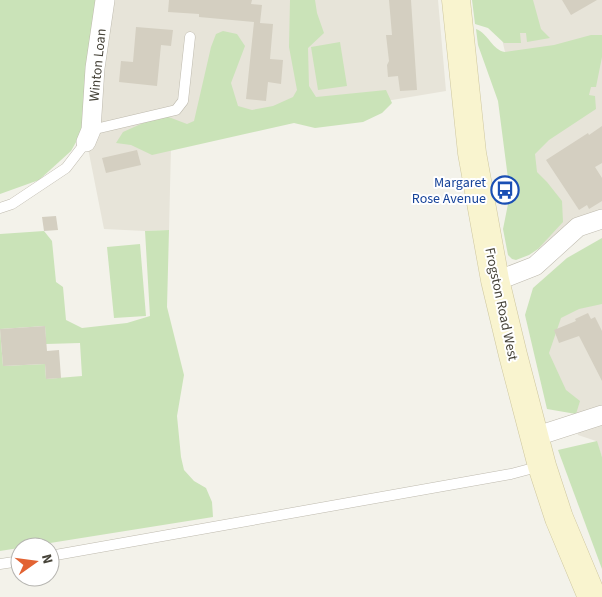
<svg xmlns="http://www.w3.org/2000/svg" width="602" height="597" viewBox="0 0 602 597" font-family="'Source Sans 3',sans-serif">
  <rect width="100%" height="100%" fill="#f3f2ea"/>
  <g fill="#e7e4d9">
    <polygon points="100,0 438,0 446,91 314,113 171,147 169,230 145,231 104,229 84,128"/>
    <polygon points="493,0 602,0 602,219 546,256 538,249 500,68 505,52"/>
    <polygon points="602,289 602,457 596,441 578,435 574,409 568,410 535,312"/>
  </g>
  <g fill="#cae3b8" fill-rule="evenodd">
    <polygon points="0,0 100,0 84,128 71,151 39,180 0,194"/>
    <polygon points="290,0 315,0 317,13 324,33 308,48 309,86 316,97 386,90 392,103 382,113 363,122 315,128 294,123 152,155 131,145 116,143 123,132 152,119 166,116 187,124 194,121 211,47 216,34 223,31 237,34 245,46 231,83 238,106 252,110 273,106 293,97 297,90 289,47"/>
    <polygon points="472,0 533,0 541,29 550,38 527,42 526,33 520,33 521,43 504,43 488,28 475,24"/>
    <path d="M 476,29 C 489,34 492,50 505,52 L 554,45 L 591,35 L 602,35 L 602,57 L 596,87 L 591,87 L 589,95 L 595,96 L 596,109 L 549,140 L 535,154 L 537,172 L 547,182 L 562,201 L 563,222 L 538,249 L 529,255 L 516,260 L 512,259 L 508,255 L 503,229 L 510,194 L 498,101 L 478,45 Z"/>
    <polygon points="340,42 347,86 318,90 311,47"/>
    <path d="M 169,230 L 167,307 L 184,375 L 177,416 L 181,457 L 184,470 L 194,481 L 206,488 L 212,502 L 213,517 L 0,551 L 0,234 L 44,231 L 52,241 L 56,282 L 63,287 L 66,320 L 82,328 L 127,323 L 150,316 L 145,231 ZM 45,326 L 46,344 L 80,343 L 82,376 L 46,379 L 45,364 L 3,366 L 0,329 Z"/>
    <polygon points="602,238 602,304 579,309 561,318 549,353 566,390 580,401 576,414 547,409 525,315 533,288 567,258"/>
    <polygon points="140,244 146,316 114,318 107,247"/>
    <polygon points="597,441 602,457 602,569 558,450"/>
  </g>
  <g fill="#d4cfc1">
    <polygon points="169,0 252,0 251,4 262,5 260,23 273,24 270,59 283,60 281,84 268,82 266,101 246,99 254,22 199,17 199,14 168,12"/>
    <polygon points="389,0 411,0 417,90 400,91 398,76 388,77 387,65 389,61 386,35 392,35"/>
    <polygon points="562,0 597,0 571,15"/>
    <polygon points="136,27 173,30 171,46 161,45 157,86 119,82 121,61 133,62"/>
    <polygon points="602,126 602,163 595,167 602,178 602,201 589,209 587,205 579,210 546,160 588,133 589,135"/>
    <polygon points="137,150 141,165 106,173 102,158"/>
    <polygon points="56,216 58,230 44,231 42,217"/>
    <polygon points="588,313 591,319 595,317 602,331 602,381 579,336 559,343 554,330 576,321 575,319"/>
    <polygon points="45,326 47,351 59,350 61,378 46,379 45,364 3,366 0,329"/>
  </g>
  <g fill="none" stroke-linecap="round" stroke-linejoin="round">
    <g stroke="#bebaae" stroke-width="11">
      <g id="lane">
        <polyline points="91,130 176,110 183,101 190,37"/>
        <polyline points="0,208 12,204 66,168 86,142"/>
        <polyline points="50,556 511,474 541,466"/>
        <polyline points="0,564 20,561"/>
      </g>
    </g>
    <g stroke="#bebaae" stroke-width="20">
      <g id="street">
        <polyline points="86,142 91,130 95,68 105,0"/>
        <polyline points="495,280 507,277 535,266 578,227 602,219"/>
        <polyline points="534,437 602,415"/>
      </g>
    </g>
    <g stroke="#cec79f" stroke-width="29">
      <polyline id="secondary" points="456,0 472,153 495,280 513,355 542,466 559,518 592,597"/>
    </g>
    <use href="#lane" stroke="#fff" stroke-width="10"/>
    <use href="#street" stroke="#fff" stroke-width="19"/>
    <use href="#secondary" stroke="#f9f4cf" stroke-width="28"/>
  </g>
  <defs>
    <g id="bus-ring" transform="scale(1.4375)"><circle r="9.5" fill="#fff" stroke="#1a4fb4" stroke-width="1.5"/><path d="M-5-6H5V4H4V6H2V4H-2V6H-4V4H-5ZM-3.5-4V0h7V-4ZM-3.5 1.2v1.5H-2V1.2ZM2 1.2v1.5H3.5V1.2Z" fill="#1a4fb4"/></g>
  </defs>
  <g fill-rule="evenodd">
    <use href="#bus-ring" x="505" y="190"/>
  </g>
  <g text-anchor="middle" stroke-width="4" stroke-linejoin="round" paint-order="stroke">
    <g font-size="14" fill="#464339" stroke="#fff">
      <text transform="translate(97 65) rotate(-84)" y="5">Winton Loan</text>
      <text transform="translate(502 304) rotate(78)" y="5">Frogston Road West</text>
    </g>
    <g font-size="14" fill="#164399" stroke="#fff" text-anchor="end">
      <text x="486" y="187">Margaret<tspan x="486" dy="16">Rose Avenue</tspan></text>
    </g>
  </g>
  <g transform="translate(35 562) rotate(76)"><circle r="24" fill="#ffffff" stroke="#b5b4b0"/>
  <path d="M0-4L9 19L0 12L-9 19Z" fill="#e26333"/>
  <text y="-8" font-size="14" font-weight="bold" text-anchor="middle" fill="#464339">N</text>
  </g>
</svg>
